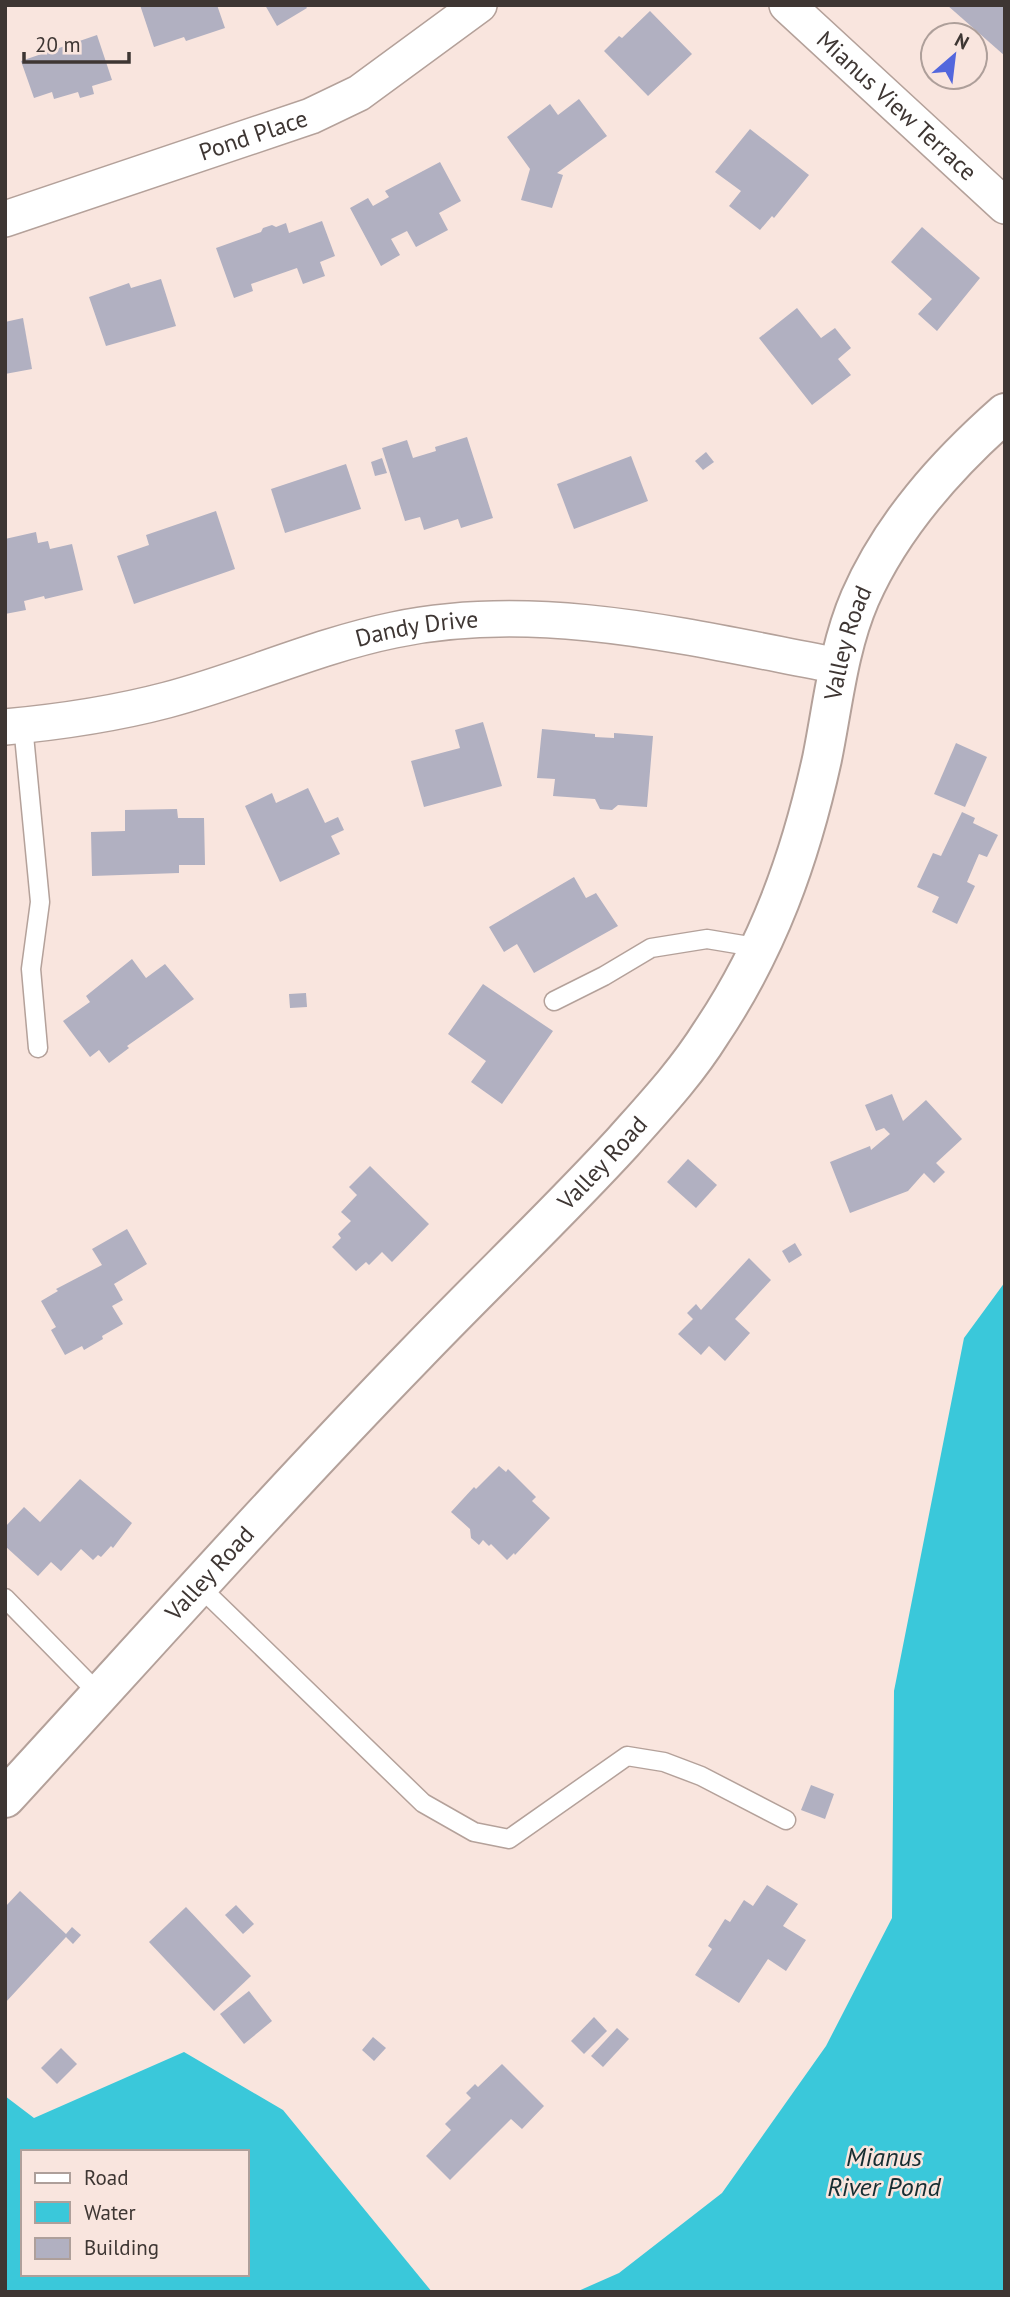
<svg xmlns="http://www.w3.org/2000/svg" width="1010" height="2297" viewBox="0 0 1010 2297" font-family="'PT Sans',sans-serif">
  <rect width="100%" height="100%" fill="#f9e5de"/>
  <g fill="#3ac8da" fill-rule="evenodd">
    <polygon points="1005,1282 1005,2292 576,2292 619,2273 722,2193 826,2046 892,1918 894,1691 964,1338"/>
    <path d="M 184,2052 L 283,2110 L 432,2292 L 5,2292 L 5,2096 L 34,2118 ZM 23,2152 L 247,2152 L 247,2274 L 23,2274 Z"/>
  </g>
  <g fill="#b1b0c1">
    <polygon points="140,5 217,5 225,28 186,41 184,37 154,47"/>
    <polygon points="265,5 305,5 307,8 277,26"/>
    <polygon points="947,5 1005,5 1005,56"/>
    <polygon points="650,11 692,54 648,96 604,51 619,36 622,38"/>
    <polygon points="97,35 112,80 92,86 94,94 80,98 78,92 54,99 52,92 34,98 21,61"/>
    <polygon points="579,99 607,136 557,173 563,175 552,208 521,200 530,169 507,137 550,104 558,115"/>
    <polygon points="750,129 809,175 774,218 772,216 760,230 729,206 741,191 715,172"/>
    <polygon points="440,162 461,201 439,213 448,230 416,247 407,231 391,239 400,255 381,266 350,208 368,198 373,206 389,197 385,191"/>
    <polygon points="322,221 335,256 320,262 325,276 303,284 297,268 251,284 253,291 234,298 216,248 261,232 263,228 272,225 276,227 286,223 289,233"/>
    <polygon points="922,227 980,278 937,331 918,314 932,299 891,262"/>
    <polygon points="161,279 176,326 106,346 89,297 129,283 131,288"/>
    <polygon points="797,308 821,338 835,328 851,348 838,359 851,375 812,405 759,338"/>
    <polygon points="23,318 32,369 5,374 5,322"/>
    <polygon points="467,437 493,518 461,528 458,519 424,530 420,517 405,521 382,448 407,440 413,458 436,451 435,447"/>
    <polygon points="706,452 714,462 703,470 695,461"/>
    <polygon points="631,456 648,501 574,529 557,484"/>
    <polygon points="382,458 387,473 375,476 371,462"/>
    <polygon points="346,464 361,509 285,533 271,489"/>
    <polygon points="216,511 235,569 134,604 117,556 149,545 146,535"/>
    <polygon points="36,532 38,543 48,541 50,549 72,544 83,590 45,599 44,596 24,601 26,610 5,614 5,539"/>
    <polygon points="483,722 502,786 424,807 411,761 460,748 455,730"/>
    <polygon points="542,729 595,734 595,737 614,738 614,733 653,736 647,807 618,805 612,810 600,809 595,799 553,796 555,779 537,778"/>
    <polygon points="956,743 987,757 965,807 934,794"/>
    <polygon points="308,788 325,823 338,817 344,830 331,836 340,854 280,882 245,806 272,793 276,803"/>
    <polygon points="177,809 178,818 204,818 205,865 179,865 179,873 92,876 91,832 125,831 125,810"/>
    <polygon points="962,812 975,818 973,823 998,835 987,857 979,854 967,882 975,886 957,924 932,912 939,897 917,887 933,853 941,856"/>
    <polygon points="574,877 586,898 596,893 618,926 534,973 517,944 504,952 489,927"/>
    <polygon points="132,959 146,978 165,964 194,999 127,1046 129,1048 109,1063 99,1050 90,1057 63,1021 90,1002 86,996"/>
    <polygon points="483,984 553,1031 502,1104 471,1082 486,1061 448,1034"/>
    <polygon points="306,993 307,1007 290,1008 289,994"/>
    <polygon points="892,1094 903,1121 926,1100 962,1139 936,1163 945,1172 934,1183 924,1173 908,1191 850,1213 830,1162 870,1146 871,1150 890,1134 884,1128 876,1131 865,1105"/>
    <polygon points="688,1159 717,1185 696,1208 667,1182"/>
    <polygon points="370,1166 429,1224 392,1262 382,1252 369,1265 366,1262 356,1271 332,1247 341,1238 338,1234 351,1221 341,1212 357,1195 349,1187"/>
    <polygon points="127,1229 147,1264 114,1284 123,1300 112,1306 123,1324 102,1336 103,1339 84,1350 82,1346 65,1355 51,1330 56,1327 41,1301 58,1291 56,1289 102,1265 92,1249"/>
    <polygon points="795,1243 802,1255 789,1263 782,1251"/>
    <polygon points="749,1258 771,1280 735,1319 750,1333 725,1361 709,1346 701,1355 678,1334 693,1319 687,1313 696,1304 701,1310"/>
    <polygon points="499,1466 506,1472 508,1469 536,1497 532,1501 550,1518 515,1555 514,1553 507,1560 491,1544 489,1546 483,1540 479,1545 471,1538 470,1529 451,1512 474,1487 476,1489"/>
    <polygon points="80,1479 132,1523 113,1548 111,1546 101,1557 98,1555 93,1560 81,1549 61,1571 51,1562 38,1576 5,1546 5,1527 24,1507 40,1522"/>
    <polygon points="811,1785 834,1794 825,1819 801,1810"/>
    <polygon points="767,1885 798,1904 783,1926 806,1940 786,1971 768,1959 739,2003 695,1975 712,1949 708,1946 725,1919 730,1922 744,1900 753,1906"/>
    <polygon points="20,1891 66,1934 72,1927 81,1935 73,1944 66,1937 5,2003 5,1907"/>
    <polygon points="236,1905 254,1924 243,1934 225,1915"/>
    <polygon points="186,1907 251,1976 214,2011 149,1942"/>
    <polygon points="249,1991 272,2021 244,2044 220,2014"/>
    <polygon points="594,2017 607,2031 584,2054 571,2041"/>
    <polygon points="617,2028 629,2039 603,2067 591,2056"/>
    <polygon points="373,2037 386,2048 374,2061 362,2050"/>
    <polygon points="61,2048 77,2064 57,2084 41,2068"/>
    <polygon points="502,2064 544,2106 522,2129 511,2119 450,2180 426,2156 451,2130 445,2124 471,2098 466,2093 475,2084 478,2087"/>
  </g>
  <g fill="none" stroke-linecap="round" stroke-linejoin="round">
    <g stroke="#b4a19a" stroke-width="21">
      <g id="lane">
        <polyline points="23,725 40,902 31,969 38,1048"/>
        <polyline points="554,1001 604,976 651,948 707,939 761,948"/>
        <polyline points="200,1587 423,1803 474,1832 509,1839 627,1756 664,1762 701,1776 786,1820"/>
        <polyline points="5,1598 100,1695"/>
      </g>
    </g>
    <g stroke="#b4a19a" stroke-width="38">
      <g id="street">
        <path id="s1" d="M 787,5 L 1005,206"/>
        <path id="s2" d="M 5,219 L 311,116 L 359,93 L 479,5"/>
        <path id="s3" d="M 5,727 C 59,722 114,714 167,700 C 243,680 316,646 394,630 C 541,599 695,639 839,666"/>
      </g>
    </g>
    <g stroke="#b4a19a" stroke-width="42">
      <g id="secondary">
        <path id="s4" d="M 5,1798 C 141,1650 275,1499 415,1355 C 484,1283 556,1215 623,1142 C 654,1107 686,1073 711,1033 C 768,948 800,859 822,759 C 833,705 838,649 860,598 C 892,525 946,465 1005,413"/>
      </g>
    </g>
    <use href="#lane" stroke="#fff" stroke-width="18"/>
    <use href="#street" stroke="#fff" stroke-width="35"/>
    <use href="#secondary" stroke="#fff" stroke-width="38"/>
  </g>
  <g text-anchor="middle" stroke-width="5" stroke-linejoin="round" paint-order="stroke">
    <g font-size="24" fill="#3e3633" stroke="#f9e5de">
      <text dy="8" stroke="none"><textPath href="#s1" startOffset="149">Mianus View Terrace</textPath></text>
      <text dy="8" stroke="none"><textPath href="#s2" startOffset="262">Pond Place</textPath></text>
      <text dy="8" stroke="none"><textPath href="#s3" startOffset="425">Dandy Drive</textPath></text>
      <text dy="8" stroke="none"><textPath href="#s4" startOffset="1458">Valley Road</textPath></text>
      <text dy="8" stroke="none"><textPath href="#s4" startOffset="872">Valley Road</textPath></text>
      <text dy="8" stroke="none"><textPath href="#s4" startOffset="304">Valley Road</textPath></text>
    </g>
    <g font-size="26" font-style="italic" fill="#162d31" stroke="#f9e5de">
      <text x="884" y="2166">Mianus<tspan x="884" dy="30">River Pond</tspan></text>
    </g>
  </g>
  <rect width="1010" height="2297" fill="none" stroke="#3e3633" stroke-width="14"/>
  <rect x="21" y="2150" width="228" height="126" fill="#f9e5de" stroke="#ae9f9a" stroke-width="2"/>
  <rect x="35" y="2173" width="35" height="10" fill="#ffffff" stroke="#ae9f9a" stroke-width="2"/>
  <text x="84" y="2185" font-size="21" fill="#3e3633">Road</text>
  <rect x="35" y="2202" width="35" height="21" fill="#3ac8da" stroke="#ae9f9a" stroke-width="2"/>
  <text x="84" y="2220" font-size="21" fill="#3e3633">Water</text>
  <rect x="35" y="2238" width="35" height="21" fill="#b1b0c1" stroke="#ae9f9a" stroke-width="2"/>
  <text x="84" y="2255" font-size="21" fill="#3e3633">Building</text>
  <g transform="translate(954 56) rotate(28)"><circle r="33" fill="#f9e5de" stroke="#ae9f9a" stroke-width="2"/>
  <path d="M0-5L12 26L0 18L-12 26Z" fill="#5367dd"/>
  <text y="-10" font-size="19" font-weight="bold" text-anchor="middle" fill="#3e3633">N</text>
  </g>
  <path d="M24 52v10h105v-10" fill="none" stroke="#3e3633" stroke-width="3.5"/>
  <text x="35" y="52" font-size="21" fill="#3e3633" stroke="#f9e5de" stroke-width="5" paint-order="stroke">20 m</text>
</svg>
